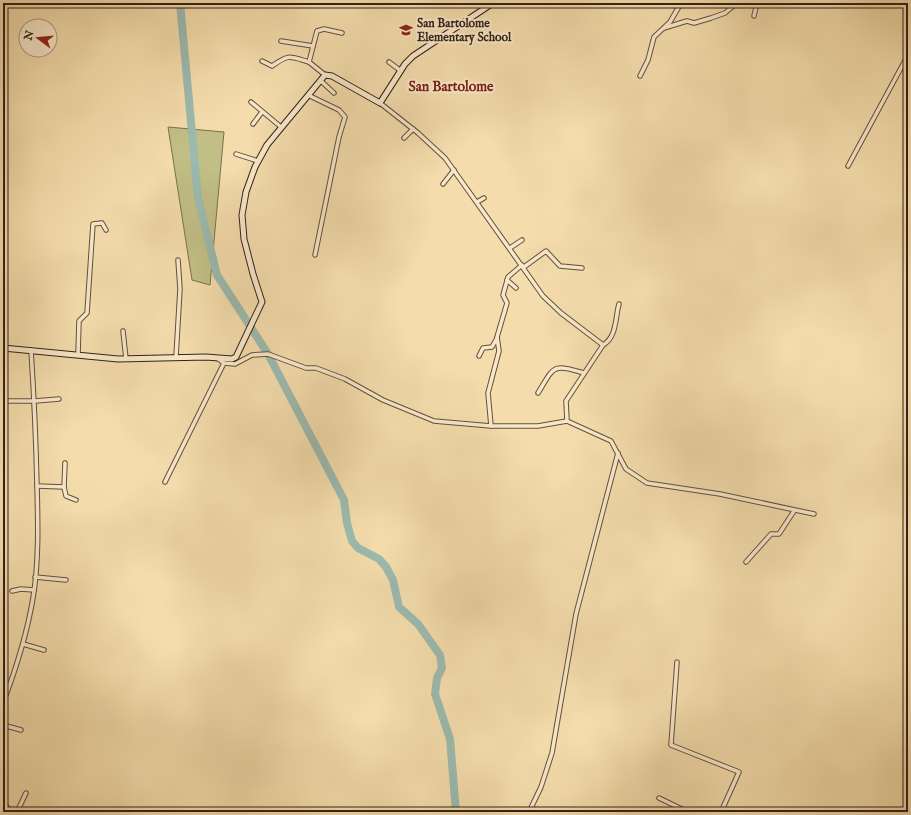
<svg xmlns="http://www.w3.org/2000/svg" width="911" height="815" viewBox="0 0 911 815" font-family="'IM FELL English',serif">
  <rect width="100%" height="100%" fill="#f4dcac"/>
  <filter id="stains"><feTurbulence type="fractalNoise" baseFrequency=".005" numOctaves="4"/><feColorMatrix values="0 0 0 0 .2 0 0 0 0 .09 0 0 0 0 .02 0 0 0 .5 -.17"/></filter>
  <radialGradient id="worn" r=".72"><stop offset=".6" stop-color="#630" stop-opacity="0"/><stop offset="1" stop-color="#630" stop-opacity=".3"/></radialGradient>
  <polygon fill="#c1bf86" stroke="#7a7050" points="168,127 224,132 210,285 192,280"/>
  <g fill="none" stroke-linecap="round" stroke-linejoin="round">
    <polyline stroke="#9cbaaf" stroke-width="8" points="180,3 198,198 217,275 268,354 344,500 347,523 352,541 358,548 379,559 386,567 393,580 399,607 418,624 440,655 442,668 437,678 435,694 450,739 456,812"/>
    <g stroke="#62503e" stroke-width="5.5">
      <g id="street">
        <polyline points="754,16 757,3"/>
        <polyline points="664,28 687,21 694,23 711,18 725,13 737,3"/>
        <polyline points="281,41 313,46"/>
        <path d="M 262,61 L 272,66 C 289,54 289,56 309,62"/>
        <polyline points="389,62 401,71"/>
        <polyline points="325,75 309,62 317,31 324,29 342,33"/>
        <polyline points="640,76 648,60 654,37 670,22 681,3"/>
        <polyline points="321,81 334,93"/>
        <polyline points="308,95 339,110 345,117 339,137 315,255"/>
        <polyline points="251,102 281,127"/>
        <polyline points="380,103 418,133 445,158 543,296 561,313 603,345 566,401 567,421"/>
        <polyline points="253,124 262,112"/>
        <polyline points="404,138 413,129"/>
        <polyline points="236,154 258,161"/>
        <polyline points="848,166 908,55"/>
        <polyline points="443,184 454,170"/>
        <polyline points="477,202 484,198"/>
        <polyline points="510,248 522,240"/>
        <polyline points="524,267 546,251 560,266 582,268"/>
        <polyline points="507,280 516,288"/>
        <polyline points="123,331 126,359"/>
        <path d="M 603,345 C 617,337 615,318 619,304"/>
        <polyline points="78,354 79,321 87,313 93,224 102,223 106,230"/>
        <polyline points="479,356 483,348 492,347 497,338"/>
        <polyline points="176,357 180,289 178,260"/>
        <polyline points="217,358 224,363 235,364 252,355 268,354 306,368 316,368 345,379 383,400 434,421 491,426 538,426 567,421 611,441 626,469 647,483 720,494 814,514"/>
        <path d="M 538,393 C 555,365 552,364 584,373"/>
        <polyline points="3,401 35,401 59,399"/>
        <polyline points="491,426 488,393 499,351 497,337 507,303 503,295 508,277 522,265"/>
        <polyline points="165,482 224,363"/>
        <polyline points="37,486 64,487 65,463"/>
        <polyline points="64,487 66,496 76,500"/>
        <polyline points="746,562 771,534 779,534 794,511"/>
        <polyline points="35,577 66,580"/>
        <polyline points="12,591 21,589 34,590"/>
        <polyline points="23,644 44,650"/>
        <polyline points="677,662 671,745 739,772 721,812"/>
        <path d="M 3,703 C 16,669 27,634 33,598 C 39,562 38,523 37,486 C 36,441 34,396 31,350"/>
        <polyline points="3,725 21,730"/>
        <polyline points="659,798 688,812"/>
        <polyline points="3,804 13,812"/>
        <polyline points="17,812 26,793"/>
        <polyline points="529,812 541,787 552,753 576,614 618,453"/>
      </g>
    </g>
    <g stroke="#322119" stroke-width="7">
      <polyline id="secondary" points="3,348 118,359 206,357 232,359 236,357 262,302 253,274 244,239 242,215 246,192 255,167 267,145 325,75 332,76 380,103 405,64 413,56 493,3"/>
    </g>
    <use href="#street" stroke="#f8e8c9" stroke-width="3.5"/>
    <use href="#secondary" stroke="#f8e8c9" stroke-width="5"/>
  </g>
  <defs>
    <g id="school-bare" transform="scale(1.08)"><path d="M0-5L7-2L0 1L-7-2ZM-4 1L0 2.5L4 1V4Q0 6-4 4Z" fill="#8f2418" stroke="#f8e8c9" stroke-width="2.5" paint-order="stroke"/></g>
  </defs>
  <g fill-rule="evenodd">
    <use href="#school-bare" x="406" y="30"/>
  </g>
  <g text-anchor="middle" stroke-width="4" stroke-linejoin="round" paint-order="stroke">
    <g font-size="12" font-weight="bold" fill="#322119" stroke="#f8e8c9" text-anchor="start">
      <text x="417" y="27">San Bartolome<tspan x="417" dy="14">Elementary School</tspan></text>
    </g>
    <g font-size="14" font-weight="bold" fill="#7a1f14" stroke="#f8e8c9">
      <text x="451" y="91">San Bartolome</text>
    </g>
  </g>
  <rect width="911" height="815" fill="none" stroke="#f4dcac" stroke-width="16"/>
  <rect x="4" y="4" width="903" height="807" fill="none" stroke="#322119" stroke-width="2"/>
  <rect x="8" y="8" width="895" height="799" fill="none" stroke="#322119"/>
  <g transform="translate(38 38) rotate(286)"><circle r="19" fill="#f8e8c9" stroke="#a99883"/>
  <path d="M0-3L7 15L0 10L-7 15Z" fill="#8f2418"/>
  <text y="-6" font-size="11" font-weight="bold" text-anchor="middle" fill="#322119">N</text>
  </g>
  <rect width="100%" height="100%" filter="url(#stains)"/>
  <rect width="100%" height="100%" fill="url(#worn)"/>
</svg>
